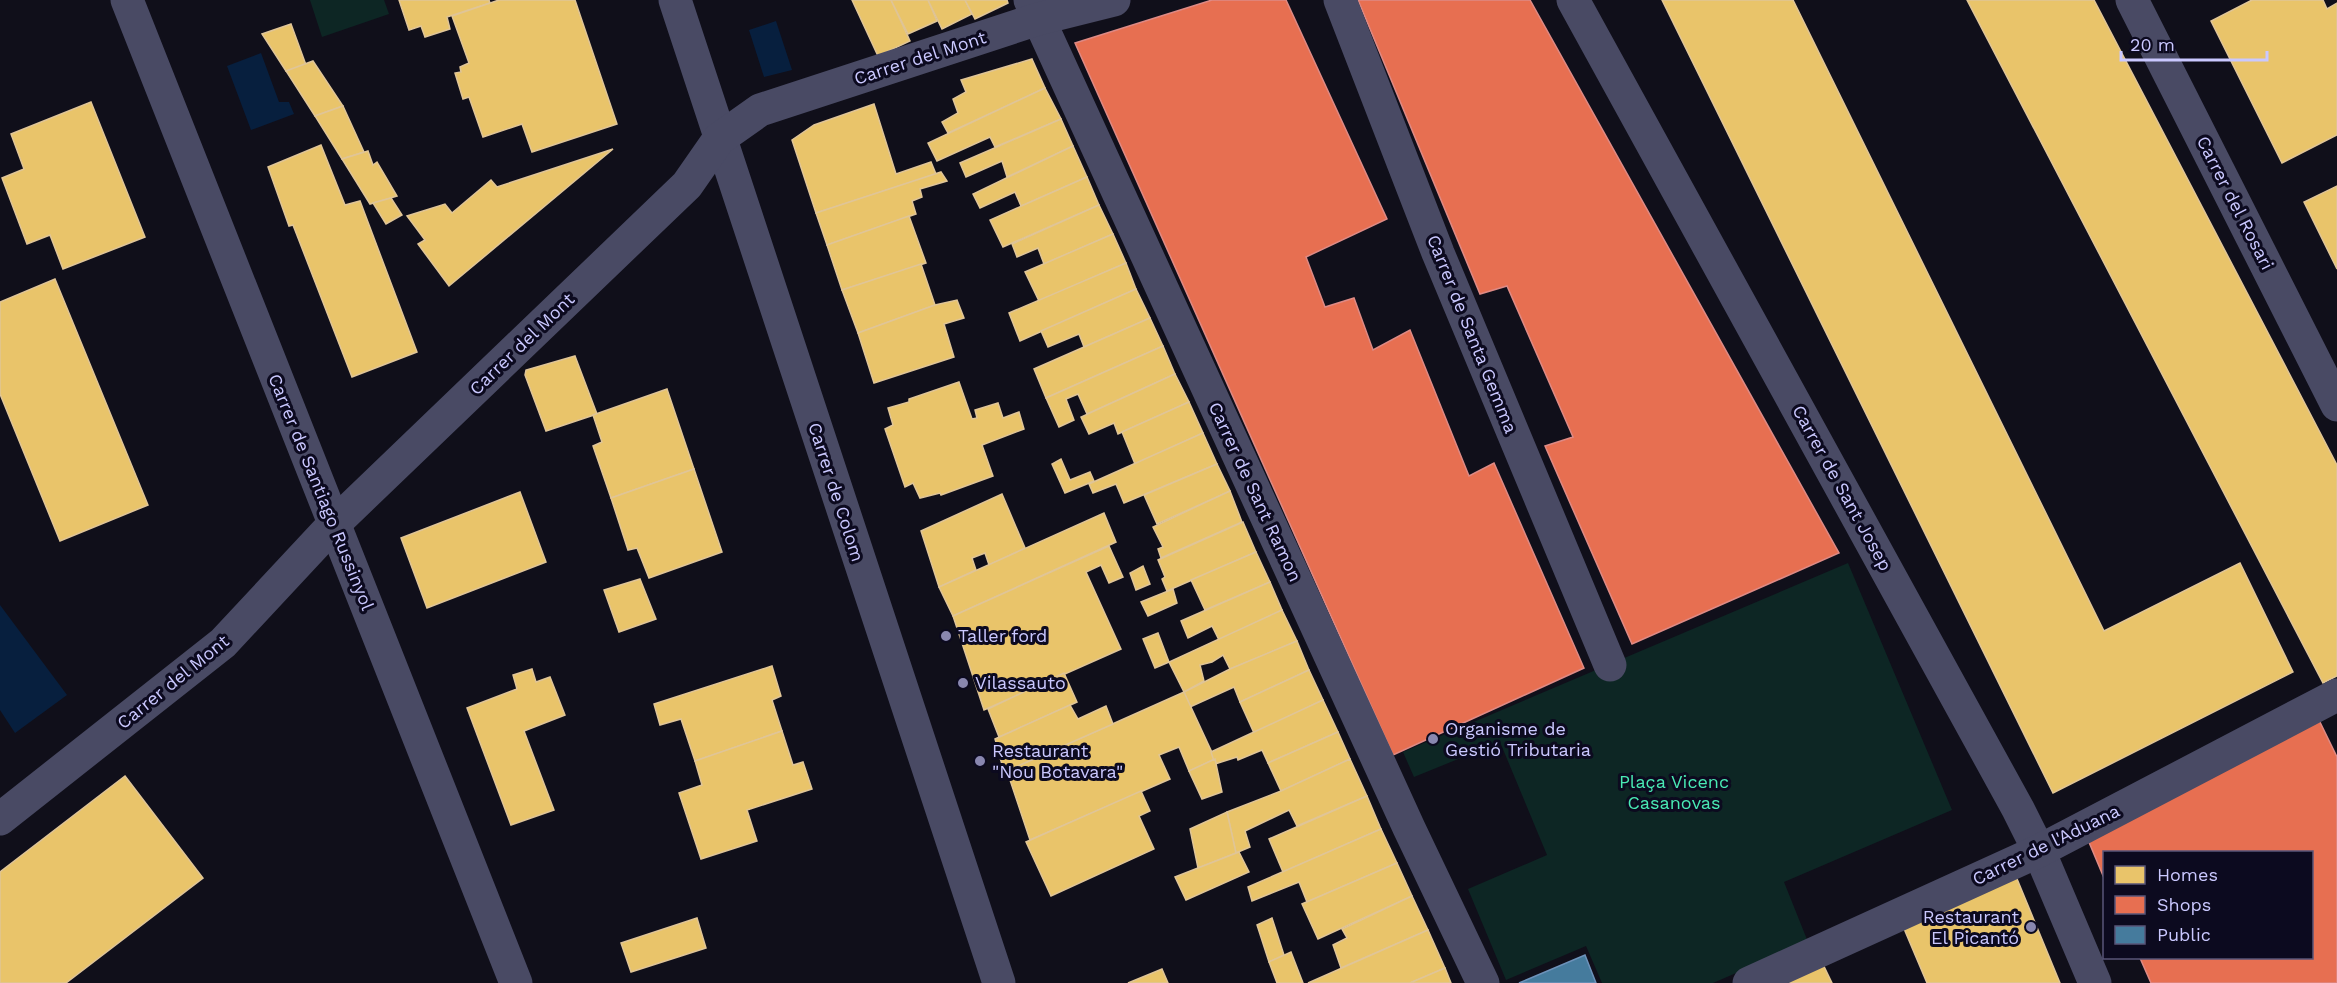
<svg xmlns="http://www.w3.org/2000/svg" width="2337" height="983" viewBox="0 0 2337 983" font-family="'Work Sans',sans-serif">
  <rect width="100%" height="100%" fill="#100f1a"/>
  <g fill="#0d2624">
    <polygon points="310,0 384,0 389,14 322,37"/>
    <polygon points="1848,563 1952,810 1784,882 1808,942 1713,983 1602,983 1586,946 1506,980 1468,889 1547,855 1500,742 1414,777 1403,752"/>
  </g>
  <g fill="#071f3e">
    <polygon points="776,21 792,70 764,77 749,30"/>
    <polygon points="261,53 279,102 289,102 294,114 251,130 227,66"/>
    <polygon points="0,605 67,695 15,733 0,710"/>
  </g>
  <g fill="#e9c46a" stroke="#e0c597" stroke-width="1.5">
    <polygon points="399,0 489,0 490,3 447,17 450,29 425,37 421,26 409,30"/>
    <polygon points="499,0 575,0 617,124 532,152 522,124 483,137 469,97 463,99 455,73 461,72 460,67 469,63 452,16"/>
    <polygon points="852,0 891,0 910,41 878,56"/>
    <polygon points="891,0 928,0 937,21 908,34"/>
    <polygon points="928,0 965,0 972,14 942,29"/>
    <polygon points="965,0 1007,0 1008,3 975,19"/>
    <polygon points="1662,0 1793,0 2104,631 2240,563 2293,672 2053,793"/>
    <polygon points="1967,0 2094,0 2337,465 2337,676 2323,683"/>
    <polygon points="2252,0 2323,0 2327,9 2337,3 2337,135 2282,163 2211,21"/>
    <polygon points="291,24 306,65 286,71 262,34"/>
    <polygon points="1032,59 1045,88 948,133 942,122 958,113 953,99 966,92 961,80"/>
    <polygon points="313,61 343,106 315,116 286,71"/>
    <polygon points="1045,88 1061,119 995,147 990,137 937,161 928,143"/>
    <polygon points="91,102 145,237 63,269 50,235 27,244 2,178 24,169 11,134"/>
    <polygon points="874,104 896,174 931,162 936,174 816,213 792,140 814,125"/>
    <polygon points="343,106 364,152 342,159 315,116"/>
    <polygon points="1061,119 1073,146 1007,177 1002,161 966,177 960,163"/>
    <polygon points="321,145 345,205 360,201 417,352 352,377 293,225 289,226 268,167"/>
    <polygon points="1073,146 1087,177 1021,206 1015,192 980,208 973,194"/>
    <polygon points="613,149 449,286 418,244 425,240 407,216 445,204 452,213 491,180 497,187"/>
    <polygon points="368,151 373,165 377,162 397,196 370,204 342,159"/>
    <polygon points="941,172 947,181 920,189 922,197 912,201 916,214 827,245 816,213"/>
    <polygon points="1087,177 1099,205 1003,247 990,220"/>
    <polygon points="2337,186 2337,269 2304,202"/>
    <polygon points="391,198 402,215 386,224 373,203"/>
    <polygon points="1099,205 1113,234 1044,264 1038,248 1017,257 1012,244"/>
    <polygon points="909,216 926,263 842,290 827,245"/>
    <polygon points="1113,234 1126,263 1039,301 1025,272"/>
    <polygon points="1126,263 1136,289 1020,341 1009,313"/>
    <polygon points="921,264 935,305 858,333 842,290"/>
    <polygon points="55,279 148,505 60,541 0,394 0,302"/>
    <polygon points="1136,289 1150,318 1084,347 1079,334 1048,347 1041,331"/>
    <polygon points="957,300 964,318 944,324 954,357 874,383 858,333 935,305"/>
    <polygon points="1150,318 1163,346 1046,398 1034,369"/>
    <polygon points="1163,346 1175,374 1087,414 1078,394 1066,399 1074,420 1059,427 1046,398"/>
    <polygon points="575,356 597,414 546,431 525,375 526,370"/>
    <polygon points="1175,374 1189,402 1118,434 1114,423 1089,434 1081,417"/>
    <polygon points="959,382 972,419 977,418 975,410 998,403 1003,418 1019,412 1024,429 982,445 993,476 941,495 940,493 920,498 913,483 905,487 885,429 893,425 888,408 909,402 909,399"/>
    <polygon points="667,389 694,469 611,498 593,446 602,442 593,415"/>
    <polygon points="1189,402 1203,433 1135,464 1122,432"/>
    <polygon points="1203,433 1217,464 1124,503 1116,484 1093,493 1089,484"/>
    <polygon points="1061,459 1070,480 1090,472 1094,481 1065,493 1052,464"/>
    <polygon points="1217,464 1230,491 1157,524 1144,495"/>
    <polygon points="694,469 722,552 649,578 637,548 628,550 611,498"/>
    <polygon points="1230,491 1242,522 1161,558 1158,549 1163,547 1153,527"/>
    <polygon points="520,492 546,562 427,608 401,538"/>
    <polygon points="1002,494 1025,548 989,565 985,553 972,558 976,570 939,587 921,531"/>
    <polygon points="1104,513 1116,542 953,616 939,587"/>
    <polygon points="1243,522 1256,552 1167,591 1162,579 1165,577 1158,560"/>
    <polygon points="1109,546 1123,577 1109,583 1101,565 1086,572 1121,649 984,710 953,616"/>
    <polygon points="1256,552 1270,582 1205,610 1191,580"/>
    <polygon points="1143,566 1150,584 1136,590 1130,573"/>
    <polygon points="640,579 656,619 619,632 604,590"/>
    <polygon points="1270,582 1282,610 1219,640 1212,626 1188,638 1181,621"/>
    <polygon points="1173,589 1177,603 1148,616 1141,602"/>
    <polygon points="1282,610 1297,641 1230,669 1223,655 1212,662 1200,665 1204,681 1184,692 1169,662"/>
    <polygon points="1158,633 1169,662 1155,668 1143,639"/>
    <polygon points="1297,641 1309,670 1240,702 1234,687 1190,707 1184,692 1230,669"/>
    <polygon points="772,666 781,696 772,700 782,731 695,761 681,719 660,725 654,704"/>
    <polygon points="532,669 536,682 550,677 565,715 524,731 554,810 511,825 467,708 517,689 513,675"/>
    <polygon points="1309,670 1323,700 1254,733 1240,702"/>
    <polygon points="1064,673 1077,702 999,737 988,709"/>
    <polygon points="1184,692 1215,759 1189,771 1179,747 1159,755 1170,779 1030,840 1007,771"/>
    <polygon points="1323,700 1338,732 1268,763 1262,750 1238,760 1237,757 1215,764 1211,752"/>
    <polygon points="1070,705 1078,719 1106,706 1113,724 1004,772 995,739"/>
    <polygon points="782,731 793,765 803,762 812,789 747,810 757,841 701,859 679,793 702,785 695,761"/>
    <polygon points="1338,732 1350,759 1281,791 1268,763"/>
    <polygon points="1215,759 1222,792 1202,799 1189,771"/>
    <polygon points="1350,759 1367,796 1297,826 1289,810 1245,831 1250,847 1236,853 1227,812 1281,791"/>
    <polygon points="125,776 203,878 66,983 0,983 0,872"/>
    <polygon points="1141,791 1150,811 1139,816 1154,849 1051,896 1026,842"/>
    <polygon points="1367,796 1381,829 1283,872 1269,839"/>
    <polygon points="1227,812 1236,853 1198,868 1190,829"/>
    <polygon points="1381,829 1397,863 1307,902 1299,882 1252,901 1248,887"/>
    <polygon points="1239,852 1249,872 1186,900 1175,877"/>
    <polygon points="1397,863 1412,896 1318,939 1302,904"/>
    <polygon points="2015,874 2060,983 1927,983 1902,924"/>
    <polygon points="1412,896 1428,930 1341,968 1333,945 1347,938 1342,929"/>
    <polygon points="697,918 706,948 631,972 621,943"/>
    <polygon points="1272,918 1284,955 1269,962 1257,925"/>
    <polygon points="1428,930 1445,968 1410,983 1308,983"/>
    <polygon points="1291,952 1303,983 1277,983 1269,962"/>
    <polygon points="1818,954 1832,983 1759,983"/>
    <polygon points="1445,968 1451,983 1410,983"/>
    <polygon points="1162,969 1168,983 1128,983"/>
  </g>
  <g fill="#e76f51" stroke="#de8a85" stroke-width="1.5">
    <polygon points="1212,0 1286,0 1387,219 1306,257 1325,307 1354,298 1373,350 1410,330 1469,476 1494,463 1584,668 1393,755 1075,43"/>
    <polygon points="1358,0 1530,0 1839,553 1632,644 1545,446 1573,437 1507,286 1480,294"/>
    <polygon points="2317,716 2337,757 2337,983 2151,983 2140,958 2312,958 2312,852 2104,852 2104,878 2086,835"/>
  </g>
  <polygon fill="#457b9d" stroke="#6d92ba" stroke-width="1.5" points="1585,955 1596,983 1519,983"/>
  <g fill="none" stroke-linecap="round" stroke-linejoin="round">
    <g stroke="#494a64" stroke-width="33">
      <polyline points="127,0 516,983"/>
      <polyline points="675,0 999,983"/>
      <polyline points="1030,0 1409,828 1483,983"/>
      <polyline points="1340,0 1438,253 1610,665"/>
      <polyline points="1573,0 2018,809 2039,851 2095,983"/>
      <polyline points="2132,0 2337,405"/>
      <polyline points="0,819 223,643 333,525 687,185 719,139 760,110 1038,19 1114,0"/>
      <polyline points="1749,983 2039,851 2337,695"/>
    </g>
  </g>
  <g fill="#8987af" stroke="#0c0a1f" stroke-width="2">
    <circle cx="946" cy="636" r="6"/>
    <circle cx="963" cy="683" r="6"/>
    <circle cx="1433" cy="739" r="6"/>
    <circle cx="980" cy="761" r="6"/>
    <circle cx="2031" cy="927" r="6"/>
  </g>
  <g text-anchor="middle" stroke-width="6" stroke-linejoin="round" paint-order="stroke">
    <g font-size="18" fill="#cac8ff" stroke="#0c0a1f">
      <text transform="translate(920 58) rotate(-18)" y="6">Carrer del Mont</text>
      <text transform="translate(2235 203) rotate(63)" y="6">Carrer del Rosari</text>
      <text transform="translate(1472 334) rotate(68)" y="6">Carrer de Santa Gemma</text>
      <text transform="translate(522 344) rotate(-44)" y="6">Carrer del Mont</text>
      <text transform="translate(1842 488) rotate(61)" y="6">Carrer de Sant Josep</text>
      <text transform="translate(321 492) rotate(68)" y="6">Carrer de Santiago Russinyol</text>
      <text transform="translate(836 492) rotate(72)" y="6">Carrer de Colom</text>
      <text transform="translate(1255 492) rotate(65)" y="6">Carrer de Sant Ramon</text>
      <text transform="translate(173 682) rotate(-39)" y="6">Carrer del Mont</text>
      <text transform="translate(2046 845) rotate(-26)" y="6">Carrer de l'Aduana</text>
    </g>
    <g font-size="18" fill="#cac8ff" stroke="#0c0a1f" text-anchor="start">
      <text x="958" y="642">Taller ford</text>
      <text x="975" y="689">Vilassauto</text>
      <text x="1445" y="735">Organisme de<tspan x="1445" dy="21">Gestió Tributaria</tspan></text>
      <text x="992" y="757">Restaurant<tspan x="992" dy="21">"Nou Botavara"</tspan></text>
      <text x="2019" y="923" text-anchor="end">Restaurant<tspan x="2019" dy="21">El Picantó</tspan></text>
    </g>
    <g font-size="18" fill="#49eab4" stroke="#0c0a1f">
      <text x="1674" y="788">Plaça Vicenc<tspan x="1674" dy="21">Casanovas</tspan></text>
    </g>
  </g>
  <rect x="2103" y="851" width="210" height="108" fill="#0c0a1f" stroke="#585679" stroke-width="1.5"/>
  <rect x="2115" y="866" width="30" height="18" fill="#e9c46a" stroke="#585679" stroke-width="1.5"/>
  <text x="2157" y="881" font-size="18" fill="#cac8ff">Homes</text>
  <rect x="2115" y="896" width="30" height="18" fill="#e76f51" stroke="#585679" stroke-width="1.5"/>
  <text x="2157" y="911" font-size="18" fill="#cac8ff">Shops</text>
  <rect x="2115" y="926" width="30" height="18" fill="#457b9d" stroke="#585679" stroke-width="1.5"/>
  <text x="2157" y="941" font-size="18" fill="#cac8ff">Public</text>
  <path d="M2121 51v9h146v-9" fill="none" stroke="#cac8ff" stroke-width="3"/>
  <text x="2130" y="51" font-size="18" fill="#cac8ff" stroke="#0c0a1f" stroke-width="4.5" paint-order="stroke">20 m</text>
</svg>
